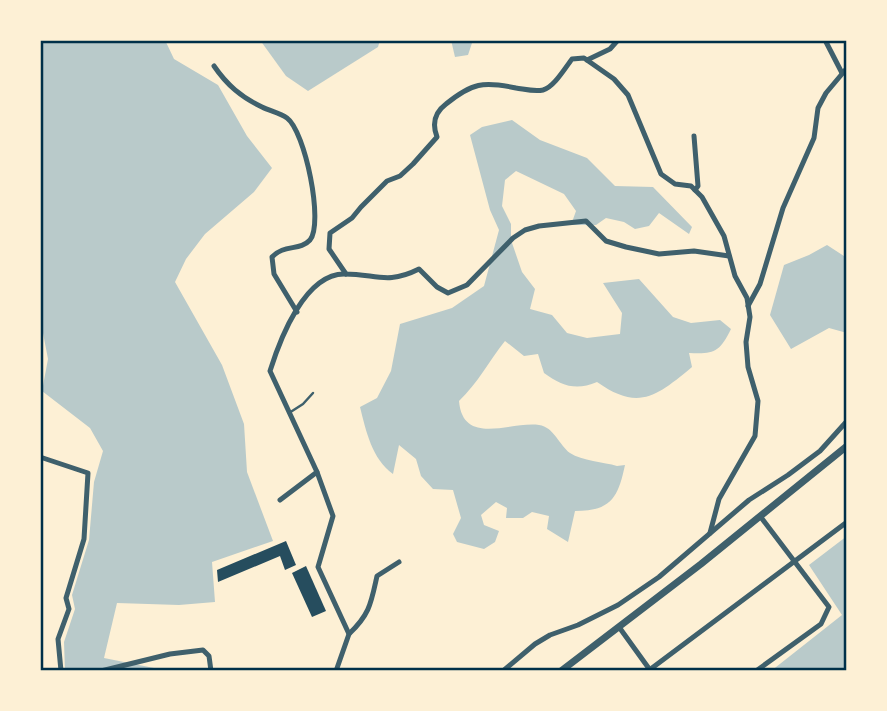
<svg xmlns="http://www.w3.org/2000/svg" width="887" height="711" viewBox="0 0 887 711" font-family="Raleway,sans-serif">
  <rect width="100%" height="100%" fill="#fdf0d5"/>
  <g fill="#b9caca">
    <polygon points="40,40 165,40 174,59 218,85 247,136 272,168 254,192 205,234 186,259 175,282 222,365 244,424 247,472 273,541 212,562 215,602 179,605 117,603 104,658 169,671 65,671 64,642 75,609 72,595 89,540 94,482 103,451 90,428 42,391 48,359 43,333 40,331"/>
    <polygon points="260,40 380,40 378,47 308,91 286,76"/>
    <polygon points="451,40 473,40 468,55 455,57"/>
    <path d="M 512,120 L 540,140 L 587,158 L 615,186 L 653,187 L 692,227 L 689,234 L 659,213 L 649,226 L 635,229 L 624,222 L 606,218 L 596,225 L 571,225 L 576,211 L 564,194 L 516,171 L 505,180 L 502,206 L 511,224 L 511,240 L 522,272 L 535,289 L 530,309 L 552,315 L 567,333 L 587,338 L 620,334 L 622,313 L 603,283 L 639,279 L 673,317 L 691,323 L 720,320 L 731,329 C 719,353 714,354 689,353 L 692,367 C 656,397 638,411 597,382 C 576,391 562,386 544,373 L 538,354 L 524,356 L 505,341 C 489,361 478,383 459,401 C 463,447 511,421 539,425 C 554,427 559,445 570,453 C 582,461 604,462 617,466 L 625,465 C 618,498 611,511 575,511 L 568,542 L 547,529 L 549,516 L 532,512 L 523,518 L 506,518 L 507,508 L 496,502 L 481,515 L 484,525 L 499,531 L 495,542 L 484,549 L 457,542 L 453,534 L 461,518 L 453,490 L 433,489 L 421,476 L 416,459 L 399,445 L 393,474 C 372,459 366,431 360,407 L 377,398 L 391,371 L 400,324 L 452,308 L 484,286 L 499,230 L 490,210 L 470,135 L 482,127 Z"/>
    <polygon points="827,245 847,258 847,333 829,328 791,349 770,315 784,265 809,255"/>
    <polygon points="847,536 847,671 771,671 842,615 809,565"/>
  </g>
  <g fill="#264d5e">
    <polygon points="286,541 296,565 285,570 280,556 218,582 217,570"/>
    <polygon points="306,566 326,611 312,617 292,573"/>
  </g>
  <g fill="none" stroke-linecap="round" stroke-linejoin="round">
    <polyline stroke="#003049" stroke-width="2" points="845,671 847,665"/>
    <polyline stroke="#3f606c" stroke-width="2.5" points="289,413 303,404 313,393"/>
    <g stroke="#3f606c" stroke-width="5">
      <polyline points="825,40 842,73"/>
      <polyline points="587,60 610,49 618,40"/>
      <path d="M 214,66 C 227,85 241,97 262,107 C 270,111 280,113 287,118 C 305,131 324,223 310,240 C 300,251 284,244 272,257 L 274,274 L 297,312"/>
      <polyline points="694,136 698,186 695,190"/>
      <path d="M 346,274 L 329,249 L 330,233 L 352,218 L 361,207 L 387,181 L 400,176 L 413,164 L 437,137 C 432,124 434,113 446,104 C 472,83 483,81 516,88 C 524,89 534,92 543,90 C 554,87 565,68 572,59 L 584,58 L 614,79 L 628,95 L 661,174 L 675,184 L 691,186 L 702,197 L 724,236 L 735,276 L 747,298 L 750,317 L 746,342 L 748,367 L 758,401 L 755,436 L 719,499 L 710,533"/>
      <polyline points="748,306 760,284 783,208 814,138 818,108 826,93 847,68"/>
      <polyline points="40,457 88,473 84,539 66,598 69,609 58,639 61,671"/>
      <polyline points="280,500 317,472"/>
      <polyline points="619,627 650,670"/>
      <path d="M 349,634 C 370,614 371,603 377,576 L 399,562"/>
      <polyline points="101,671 170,654 203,650 209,656 211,671"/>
      <path d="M 336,671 L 349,634 L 318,567 L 333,516 L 317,472 L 270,371 C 280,339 305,273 345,274 C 376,274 387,285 419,269 L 437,287 L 448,293 L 467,285 L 513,238 L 525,230 L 539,226 L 586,221 L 606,241 L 626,247 L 659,254 L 694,251 L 729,256"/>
      <polyline points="503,671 535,644 550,635 578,625 618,605 659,577 749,500 788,475 820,451 847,421"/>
      <polyline points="648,671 847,522"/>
      <polyline points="756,671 821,624 829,607 760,516"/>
    </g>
    <polyline stroke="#3f606c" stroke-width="7" points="561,671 701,564 847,446"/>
  </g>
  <rect width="887" height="711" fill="none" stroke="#fdf0d5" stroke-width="84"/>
  <rect x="42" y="42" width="803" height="627" fill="none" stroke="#003049" stroke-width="2.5"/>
</svg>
